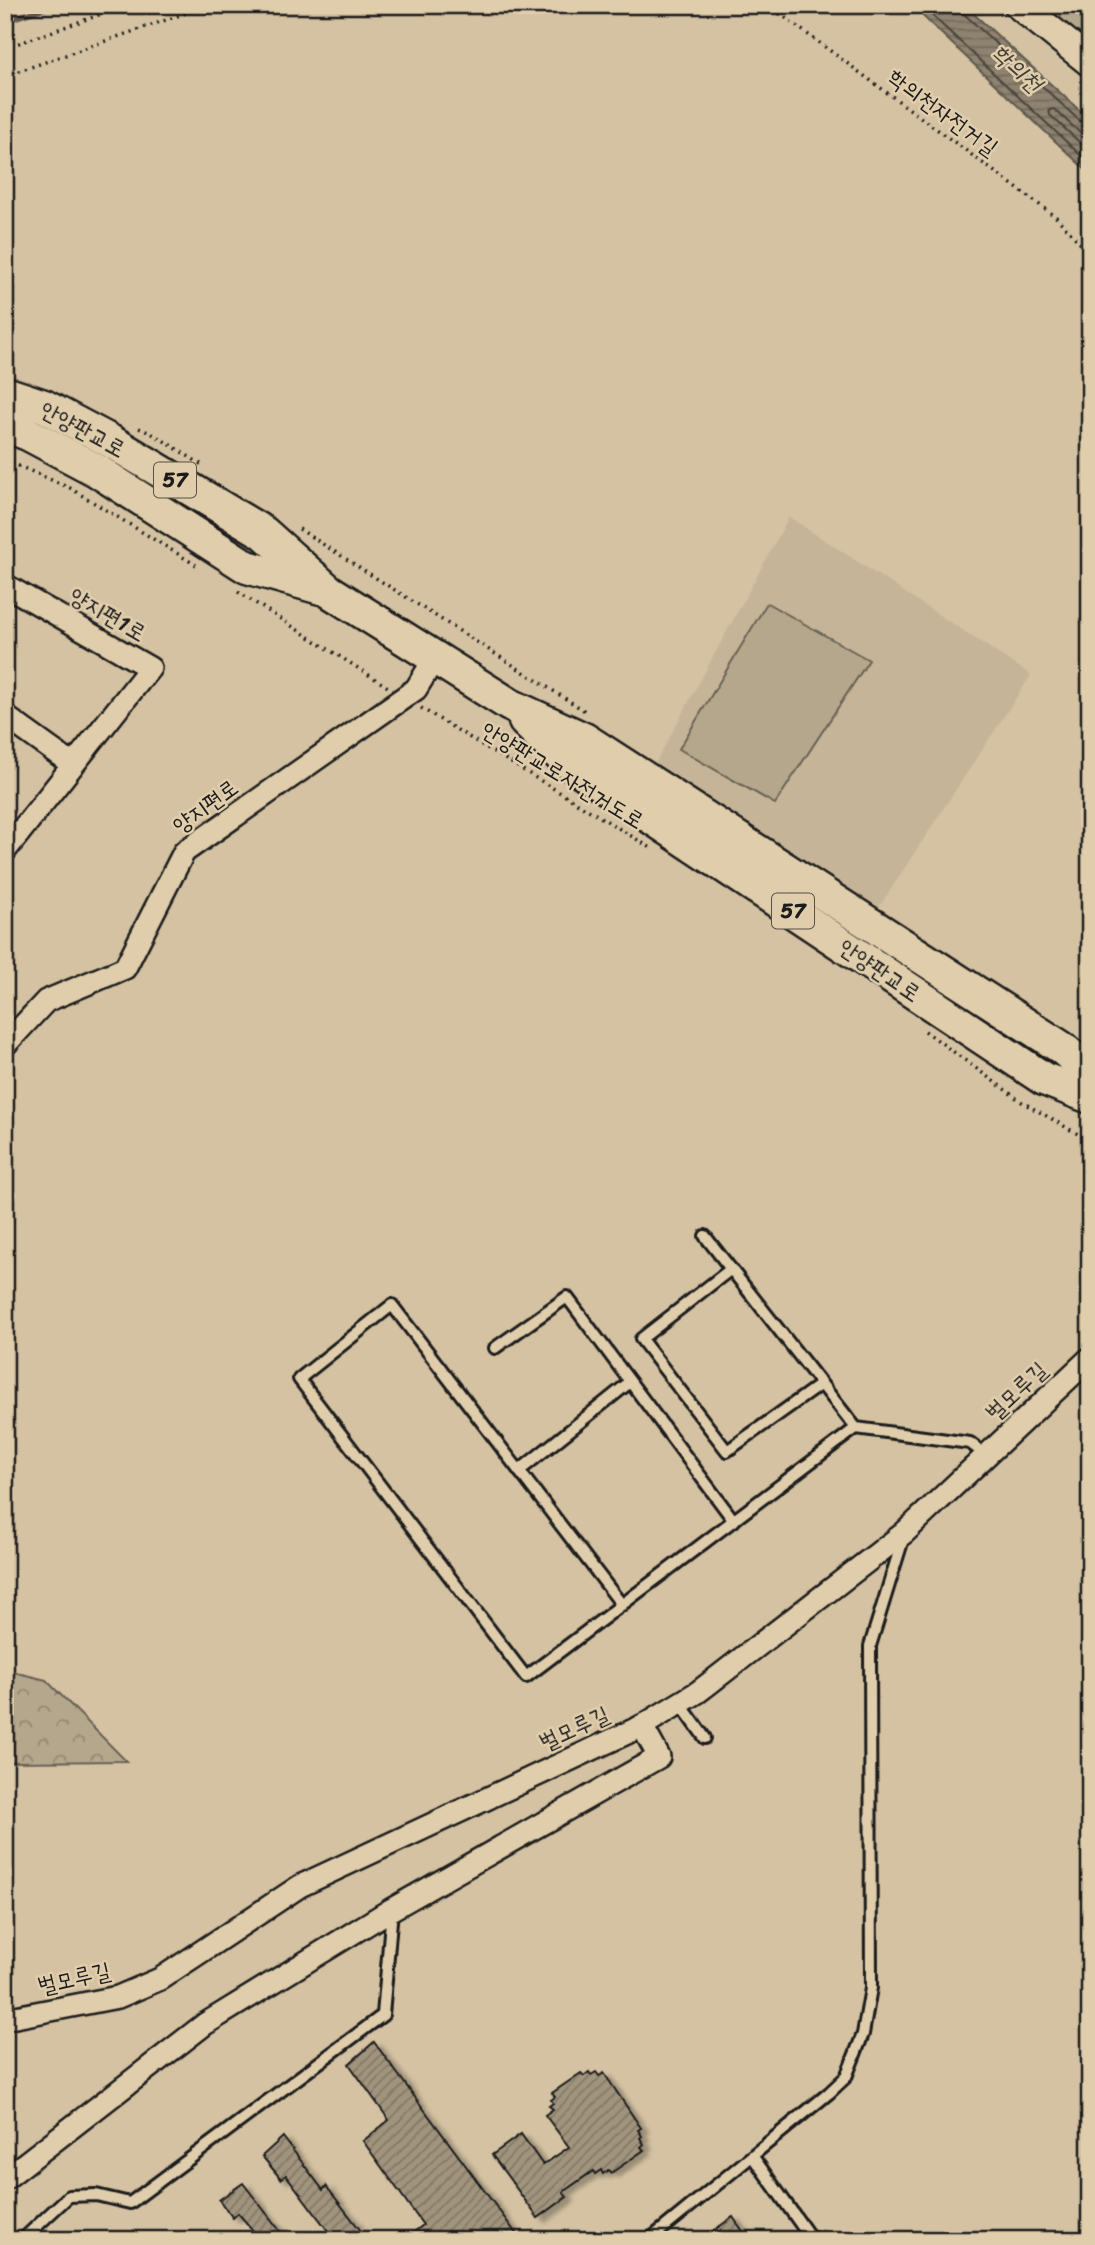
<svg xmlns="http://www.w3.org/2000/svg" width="1095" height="2245" viewBox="0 0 1095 2245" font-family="Sriracha,'Poor Story',sans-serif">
  <defs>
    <pattern id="forest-crowns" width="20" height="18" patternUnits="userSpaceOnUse" patternTransform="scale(1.75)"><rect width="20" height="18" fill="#b5a78c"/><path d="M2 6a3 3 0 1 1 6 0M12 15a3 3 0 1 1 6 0" fill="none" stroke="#928772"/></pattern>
    <pattern id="water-rules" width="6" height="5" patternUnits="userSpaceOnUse" patternTransform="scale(1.75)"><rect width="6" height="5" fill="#8e826f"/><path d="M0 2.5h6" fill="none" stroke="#736a5a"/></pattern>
    <pattern id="building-hatch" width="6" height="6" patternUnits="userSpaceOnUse" patternTransform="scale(1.75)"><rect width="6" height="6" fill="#a1947d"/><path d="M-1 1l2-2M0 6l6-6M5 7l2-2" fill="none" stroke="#827866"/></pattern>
    <filter id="shadow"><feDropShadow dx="7" dy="4" stdDeviation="2" flood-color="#0004"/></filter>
  </defs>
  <rect width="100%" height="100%" fill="#d4c2a2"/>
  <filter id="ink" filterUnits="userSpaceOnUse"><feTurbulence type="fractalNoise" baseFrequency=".0143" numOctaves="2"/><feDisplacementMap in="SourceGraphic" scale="14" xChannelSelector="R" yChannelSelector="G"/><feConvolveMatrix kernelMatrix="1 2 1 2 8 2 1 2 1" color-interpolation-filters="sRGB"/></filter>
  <g filter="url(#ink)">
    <polygon fill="#c5b497" points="789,517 1031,675 879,907 655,764"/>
    <polygon fill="url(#forest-crowns)" stroke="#686254" stroke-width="2" points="5,1670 46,1680 126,1761 5,1762"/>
    <g fill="#b5a78c" stroke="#686254" stroke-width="2">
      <polygon points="1068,5 1090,5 1090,42 1059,18"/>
      <polygon points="767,603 869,660 775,804 679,749"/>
    </g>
    <polygon fill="url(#water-rules)" stroke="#60594e" stroke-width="2" points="911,5 964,5 1090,120 1090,174"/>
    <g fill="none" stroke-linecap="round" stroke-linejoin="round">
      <g stroke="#4a453d" stroke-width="2">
        <polyline points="921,5 1090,164"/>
        <polyline points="960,5 963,13 1082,123 1090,125"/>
        <polyline points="1090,134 1078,131 1054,109 1049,110 1050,115 1090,152"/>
      </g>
      <polyline stroke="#60594e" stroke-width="5" points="5,21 54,5"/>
    </g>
    <g fill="url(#building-hatch)" stroke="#1c1c1c" stroke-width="2" filter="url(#shadow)">
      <polygon points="374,2042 512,2228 521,2240 404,2240 423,2225 363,2141 389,2120 349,2064"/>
      <polygon points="589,2072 591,2075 596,2072 599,2076 604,2073 641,2128 638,2130 642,2136 640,2138 644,2144 641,2147 644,2150 611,2173 608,2170 603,2174 601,2170 595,2174 593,2171 563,2192 567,2197 538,2218 492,2155 521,2134 543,2165 569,2147 545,2115 553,2109 549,2106 553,2103 551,2100 555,2097 552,2093 581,2073 584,2076"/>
      <polygon points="283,2137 323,2190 326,2186 368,2240 335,2240 286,2175 281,2179 262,2156"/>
      <polygon points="243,2183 287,2240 261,2240 238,2213 233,2218 219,2200"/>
      <polygon points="733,2217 749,2240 700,2240"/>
    </g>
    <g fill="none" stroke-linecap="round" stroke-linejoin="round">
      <g stroke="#1c1c1c" stroke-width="16">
        <g id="lane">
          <polyline points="705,1236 856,1428 970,1443 986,1455"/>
          <polyline points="731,1269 641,1339 727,1451 821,1384"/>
          <polyline points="495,1348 567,1297 734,1521"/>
          <polyline points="519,1471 630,1382"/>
          <polyline points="622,1605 392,1305 299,1379 526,1677 856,1428"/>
          <polyline points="679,1702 705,1738"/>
          <polyline points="753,2157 812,2240"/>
          <polyline points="22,2240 69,2196 96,2195 130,2203 383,2015 392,1909"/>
          <polyline points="649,2240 829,2093 846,2077 863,2034 871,1988 870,1646 903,1539"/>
        </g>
      </g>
      <g stroke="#1c1c1c" stroke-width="26">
        <g id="street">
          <polyline points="5,585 150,668 5,851"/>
          <polyline points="5,716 73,765"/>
          <polyline points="5,1045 46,1001 125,968 184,852 416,689 435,658"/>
          <polyline points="5,2019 118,1997 160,1979 300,1886 642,1726 698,1692 904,1533 1090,1358"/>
          <polyline points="5,2179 205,2024 392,1909 659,1757 642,1726"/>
        </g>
      </g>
      <g stroke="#1c1c1c" stroke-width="33">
        <polyline id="secondary" points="1019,5 1090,62"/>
      </g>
      <g stroke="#1c1c1c" stroke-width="37">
        <g id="primary">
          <polyline points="5,393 44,406 110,441 264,533 329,591 510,705 584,739 1062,1048 1090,1072"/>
          <polyline points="5,425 28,434 96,470 247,567 321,588"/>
          <polyline points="525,721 565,760 1044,1079 1090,1097"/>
        </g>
      </g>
      <g stroke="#1c1c1c" stroke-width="3.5" stroke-dasharray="2 5" stroke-linecap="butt">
        <polyline points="768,5 1056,217 1090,254"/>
        <polyline points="5,48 127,5"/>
        <polyline points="5,76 209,5"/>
        <polyline points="139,428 155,435 202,465"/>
        <polyline points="5,460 70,488 196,565"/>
        <polyline points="299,529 585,711"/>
        <polyline points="238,592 388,687"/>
        <polyline points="421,708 651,848"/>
        <polyline points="925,1031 1022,1102 1090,1141"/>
      </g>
      <use href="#lane" stroke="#e0cdab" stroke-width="10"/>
      <use href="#street" stroke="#e0cdab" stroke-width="21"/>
      <use href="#secondary" stroke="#e0cdab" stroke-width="28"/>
      <use href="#primary" stroke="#e0cdab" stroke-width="32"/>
    </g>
  </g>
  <g text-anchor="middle" stroke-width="5" stroke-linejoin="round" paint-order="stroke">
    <g fill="#e0cdab" stroke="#575147" stroke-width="2">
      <rect x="154" y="462.5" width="42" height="35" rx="5"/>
      <rect x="772" y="893.5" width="42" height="35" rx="5"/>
    </g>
    <g font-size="21" font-weight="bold" fill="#1c1c1c">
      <text x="175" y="487">57</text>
      <text x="793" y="918">57</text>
    </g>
    <g font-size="23" fill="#1c1c1c" stroke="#e0cdab">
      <text transform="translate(943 112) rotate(36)" y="8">학의천자전거길</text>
      <text transform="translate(83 429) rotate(28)" y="8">안양판교로</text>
      <text transform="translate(108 614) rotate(30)" y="8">양지편1로</text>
      <text transform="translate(563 775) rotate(31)" y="8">안양판교로자전거도로</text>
      <text transform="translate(205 806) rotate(-36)" y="8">양지편로</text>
      <text transform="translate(880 970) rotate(34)" y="8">안양판교로</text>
      <text transform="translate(1016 1391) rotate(-43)" y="8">벌모루길</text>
      <text transform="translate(574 1728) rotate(-25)" y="8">벌모루길</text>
      <text transform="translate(74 1978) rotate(-13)" y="8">벌모루길</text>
    </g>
    <g font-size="24" font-style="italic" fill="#444039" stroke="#e0cdab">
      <text transform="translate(1017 68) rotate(42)" y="8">학의천</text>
    </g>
  </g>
  <rect width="1095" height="2245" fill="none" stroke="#e0cdab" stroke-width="28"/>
  <rect x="14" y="14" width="1067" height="2217" fill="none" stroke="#1c1c1c" stroke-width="2.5" filter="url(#ink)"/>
</svg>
